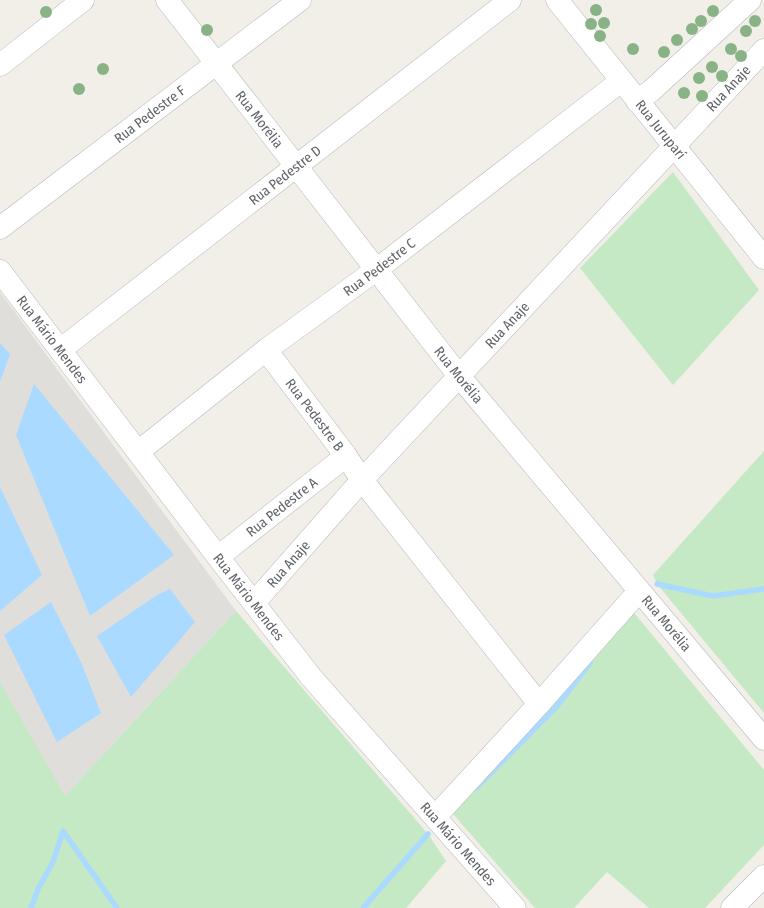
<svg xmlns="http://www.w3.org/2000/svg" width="764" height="908" viewBox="0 0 764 908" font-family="'Fira Sans Condensed',sans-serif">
  <rect width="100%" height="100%" fill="#f1efe8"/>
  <polygon fill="#e0deda" points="0,292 236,611 64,797 0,682"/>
  <g fill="#c5e8c5">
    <polygon points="673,172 759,290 673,385 580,268"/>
    <polygon points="764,451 764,713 657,584 653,575"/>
    <polygon points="630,608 764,770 764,845 705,908 649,908 607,872 574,908 535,908 440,799"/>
    <polygon points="236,611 428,834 446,861 406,908 0,908 0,682 65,796"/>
  </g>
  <g fill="#aadaff">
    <polygon points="0,343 10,354 0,382"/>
    <polygon points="34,384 174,555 90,616 16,435"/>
    <polygon points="0,487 42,575 0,611"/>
    <polygon points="170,589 195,622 131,697 97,636 157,595"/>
    <polygon points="51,602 81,662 101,713 57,742 4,635"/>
  </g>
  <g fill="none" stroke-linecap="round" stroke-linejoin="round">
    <g stroke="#aadaff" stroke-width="5.5">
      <polyline points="657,584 713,596 764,589"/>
      <polyline points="476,788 557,706 590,663"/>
      <polyline points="31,908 38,889 53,862 63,831 117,908"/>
      <polyline points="363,908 428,834"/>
    </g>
    <g stroke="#b5b8bc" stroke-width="23">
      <g id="minor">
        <path id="s1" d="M 167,0 L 459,376 L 764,739"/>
        <path id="s2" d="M 557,0 L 764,258"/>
        <polyline points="0,65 83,0"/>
        <polyline points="637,101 651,91 750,0"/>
        <path id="s3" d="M 0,228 L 300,0"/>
        <path id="s4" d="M 0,271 L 218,557 L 311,677 L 515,908"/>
        <path id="s5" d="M 60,350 L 510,0"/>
        <path id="s6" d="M 266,350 L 346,456 L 362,480 L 539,704"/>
        <path id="s7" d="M 138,452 L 266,350 L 376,270 L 621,81"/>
        <path id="s8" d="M 218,557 L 346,456"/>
        <path id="s9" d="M 254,603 L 362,480 L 764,50"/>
        <polyline points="435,817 539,704 639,591"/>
        <polyline points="732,908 764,876"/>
      </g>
    </g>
    <use href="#minor" stroke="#fff" stroke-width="22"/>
  </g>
  <g fill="#89b387">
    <circle cx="596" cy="10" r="6"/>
    <circle cx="713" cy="11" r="6"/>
    <circle cx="46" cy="12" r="6"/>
    <circle cx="701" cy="21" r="6"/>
    <circle cx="755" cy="21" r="6"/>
    <circle cx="604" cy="23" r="6"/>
    <circle cx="591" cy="24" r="6"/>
    <circle cx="692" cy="29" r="6"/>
    <circle cx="207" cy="30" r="6"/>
    <circle cx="746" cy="31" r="6"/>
    <circle cx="600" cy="36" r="6"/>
    <circle cx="677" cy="40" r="6"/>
    <circle cx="633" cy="49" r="6"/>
    <circle cx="731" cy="49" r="6"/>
    <circle cx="664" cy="52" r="6"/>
    <circle cx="741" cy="56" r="6"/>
    <circle cx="712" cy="67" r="6"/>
    <circle cx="103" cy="69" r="6"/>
    <circle cx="722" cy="76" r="6"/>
    <circle cx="699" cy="78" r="6"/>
    <circle cx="79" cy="89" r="6"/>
    <circle cx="684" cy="93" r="6"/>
    <circle cx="702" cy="96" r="6"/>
  </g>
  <g text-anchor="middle" stroke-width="4" stroke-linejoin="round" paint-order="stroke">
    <g font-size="14" fill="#5f6368" stroke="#fff">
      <text dy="5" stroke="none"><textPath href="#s9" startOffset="700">Rua Anaje</textPath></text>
      <text dy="5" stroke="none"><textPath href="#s3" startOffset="188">Rua Pedestre F</textPath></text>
      <text dy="5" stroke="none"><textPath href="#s1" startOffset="151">Rua Morélia</textPath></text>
      <text dy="5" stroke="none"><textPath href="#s2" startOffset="166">Rua Juruparí</textPath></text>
      <text dy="5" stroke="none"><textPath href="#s5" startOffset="285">Rua Pedestre D</textPath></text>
      <text dy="5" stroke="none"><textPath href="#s7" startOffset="304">Rua Pedestre C</textPath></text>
      <text dy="5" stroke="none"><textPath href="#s9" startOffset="376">Rua Anaje</textPath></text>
      <text dy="5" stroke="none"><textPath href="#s4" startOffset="86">Rua Mário Mendes</textPath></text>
      <text dy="5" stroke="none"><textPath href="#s1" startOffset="475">Rua Morélia</textPath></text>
      <text dy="5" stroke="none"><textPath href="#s6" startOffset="81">Rua Pedestre B</textPath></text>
      <text dy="5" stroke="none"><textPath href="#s8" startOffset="81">Rua Pedestre A</textPath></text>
      <text dy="5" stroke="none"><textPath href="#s9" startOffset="52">Rua Anaje</textPath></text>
      <text dy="5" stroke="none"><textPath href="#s4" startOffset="410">Rua Mário Mendes</textPath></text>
      <text dy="5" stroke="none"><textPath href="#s1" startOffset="799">Rua Morélia</textPath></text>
      <text dy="5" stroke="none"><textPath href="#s4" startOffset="734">Rua Mário Mendes</textPath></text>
    </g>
  </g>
</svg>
